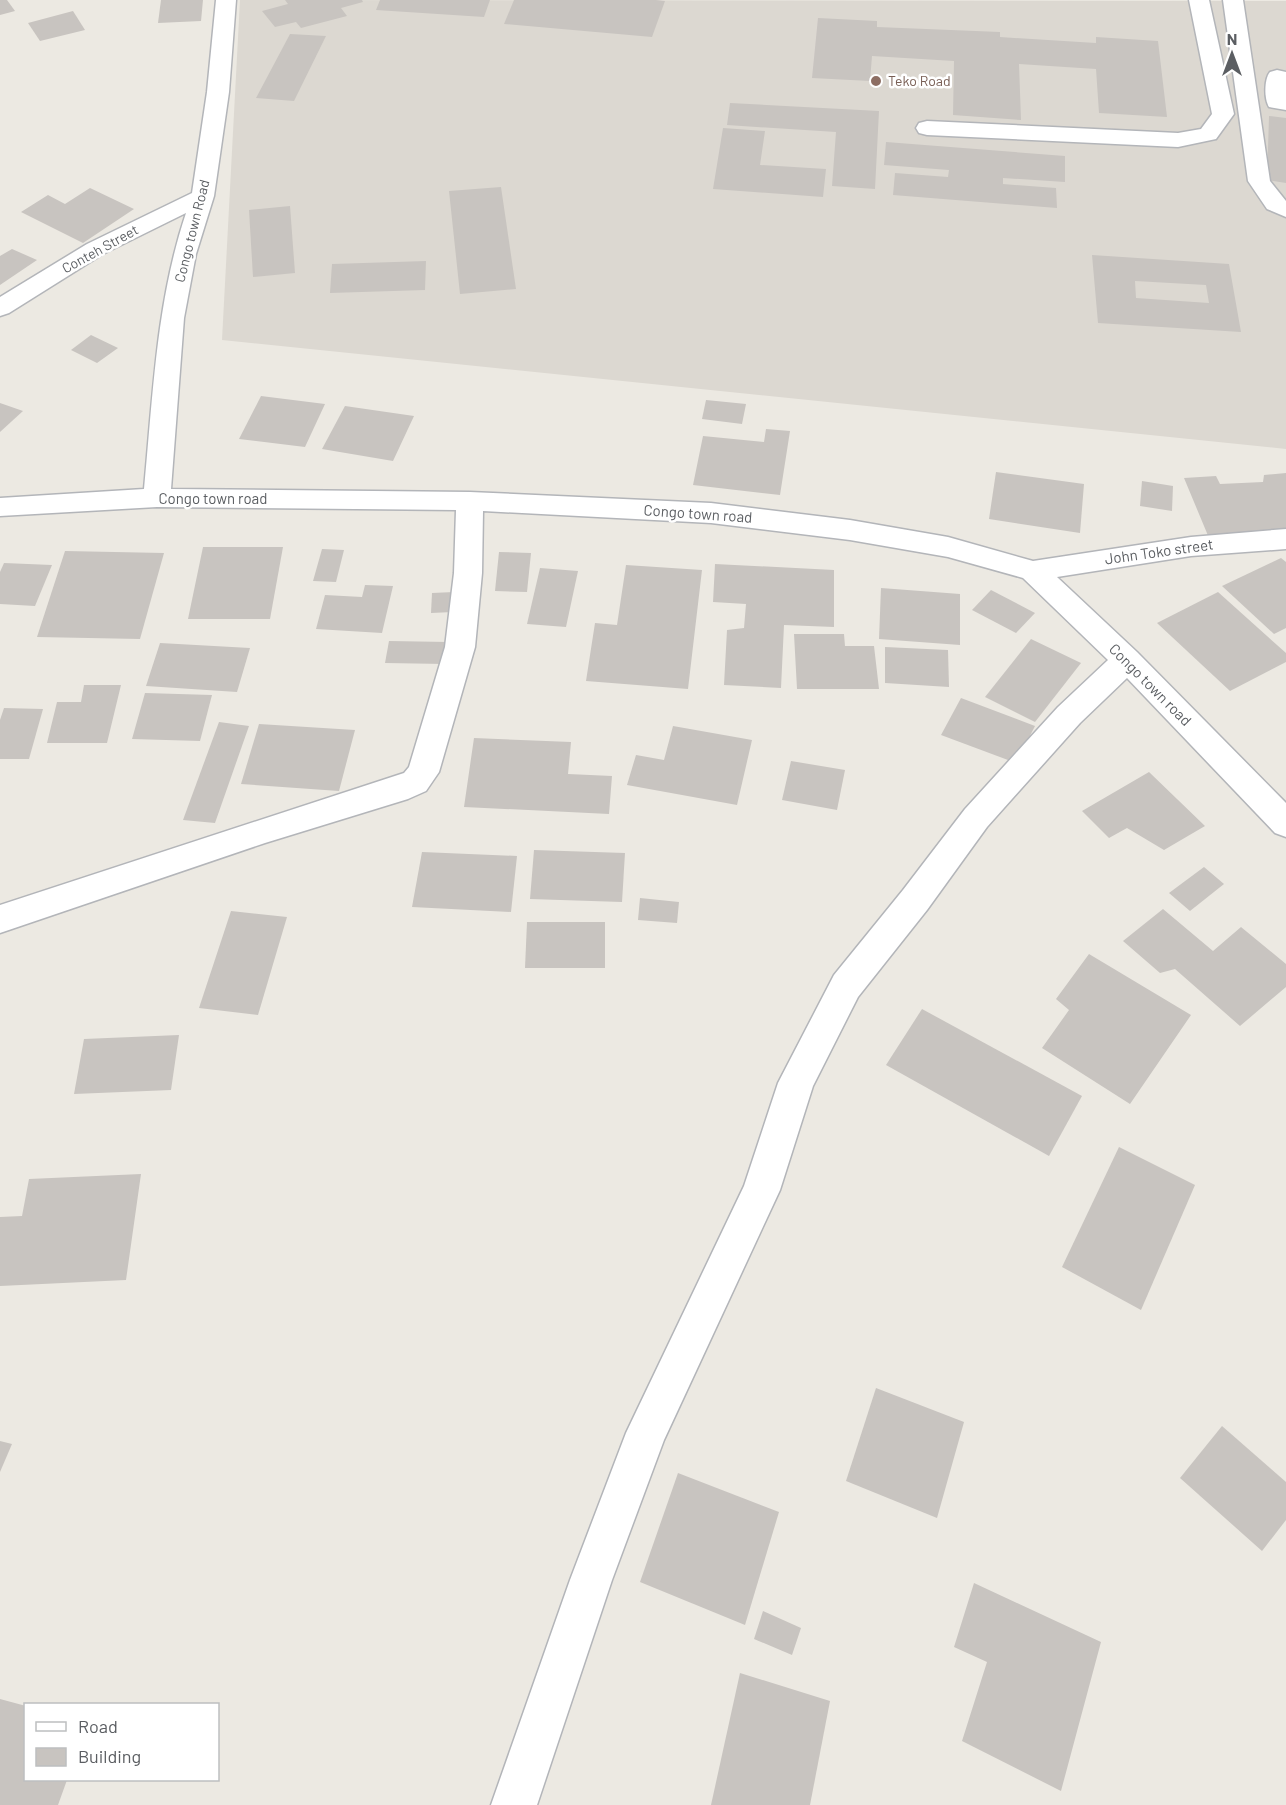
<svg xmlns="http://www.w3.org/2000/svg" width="1286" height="1805" viewBox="0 0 1286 1805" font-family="Barlow,sans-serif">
  <rect width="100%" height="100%" fill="#ece9e2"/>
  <polygon fill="#dcd8d1" points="240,0 1286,1 1286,449 222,340"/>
  <g fill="#c8c4c0" fill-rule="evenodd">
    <polygon points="0,0 7,0 15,11 0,15"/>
    <polygon points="161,0 203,0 201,21 158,23"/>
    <polygon points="285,0 362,0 363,2 341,8 347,16 301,28 296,22 275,27 262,11 288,4"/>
    <polygon points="380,0 490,0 484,17 376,10"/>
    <polygon points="514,0 656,0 665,1 652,37 504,24"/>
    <polygon points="73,11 85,30 40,41 28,23"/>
    <polygon points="818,18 877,21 877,27 1000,32 1000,37 1096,43 1096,37 1158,41 1167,117 1099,113 1096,69 1019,64 1021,120 953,115 954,61 872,56 870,81 812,78"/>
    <polygon points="290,34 326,36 294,101 256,98"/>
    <polygon points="730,103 879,111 875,189 832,186 836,132 727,125"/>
    <polygon points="1269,116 1286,118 1286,183 1267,180"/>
    <polygon points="723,128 765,131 760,165 826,169 823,197 713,189"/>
    <polygon points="886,142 1065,156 1065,182 1003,178 1003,184 1056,188 1057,208 893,195 895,173 948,177 949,170 884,165"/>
    <polygon points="501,187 516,289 460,294 449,191"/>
    <polygon points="90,188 134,209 83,243 21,212 48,195 65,204"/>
    <polygon points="290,206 295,273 253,277 249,210"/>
    <polygon points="12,249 37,260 0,285 0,256"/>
    <path d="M 1092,255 L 1229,264 L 1241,332 L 1098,323 ZM 1135,281 L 1206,285 L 1209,303 L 1136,298 Z"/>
    <polygon points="426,261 425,290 330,293 332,264"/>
    <polygon points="91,335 118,348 97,363 71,350"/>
    <polygon points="261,396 325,404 305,447 239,439"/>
    <polygon points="706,400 746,404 742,424 702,419"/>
    <polygon points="0,403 23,411 0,432"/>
    <polygon points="345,406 414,416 393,461 322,449"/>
    <polygon points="766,429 790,431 780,495 693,485 703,436 764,442"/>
    <polygon points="996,472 1084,484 1080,533 989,519"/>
    <polygon points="1286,473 1286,533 1209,538 1184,478 1216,476 1220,484 1263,482 1264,475"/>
    <polygon points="1142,481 1173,486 1172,511 1140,506"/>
    <polygon points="203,547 283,547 270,619 188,619"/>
    <polygon points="322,549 344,550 336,582 313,581"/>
    <polygon points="65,551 164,553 140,639 37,637"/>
    <polygon points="499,552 531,553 527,592 495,591"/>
    <polygon points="1281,558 1286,562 1286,628 1274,634 1222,586"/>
    <polygon points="4,563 52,565 35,606 0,604 0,572"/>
    <polygon points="715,564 834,570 834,627 784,625 781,688 724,685 727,630 744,628 746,604 713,602"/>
    <polygon points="626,565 702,570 688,689 586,681 595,623 617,625"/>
    <polygon points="540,568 578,571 566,627 527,624"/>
    <polygon points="365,585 393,586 382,633 316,629 325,595 362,597"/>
    <polygon points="881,588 960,594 960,645 879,639"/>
    <polygon points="991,590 1035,613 1016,633 972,610"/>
    <polygon points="454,592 453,612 431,613 432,593"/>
    <polygon points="1218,592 1286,653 1286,662 1230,691 1157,623"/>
    <polygon points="794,634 844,634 845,646 874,646 879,689 797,689"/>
    <polygon points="1031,639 1081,663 1035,722 985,697"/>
    <polygon points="389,641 449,642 445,664 385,663"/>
    <polygon points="160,643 250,648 237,692 146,686"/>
    <polygon points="885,647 948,650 949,687 885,683"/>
    <polygon points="84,685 121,685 107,743 47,743 57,702 81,702"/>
    <polygon points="145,693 212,695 200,741 132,739"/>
    <polygon points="961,698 1035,726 1016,763 941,735"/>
    <polygon points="4,708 43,709 29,759 0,759 0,720"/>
    <polygon points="219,722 249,726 215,823 183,820"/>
    <polygon points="259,724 355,730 339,791 241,784"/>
    <polygon points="673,726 752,740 737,805 627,785 636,755 664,760"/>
    <polygon points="474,738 571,742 568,774 612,776 609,814 464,807"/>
    <polygon points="791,761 845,770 837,810 782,800"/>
    <polygon points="1149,772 1205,826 1164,850 1127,828 1109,838 1082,811"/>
    <polygon points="534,850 625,853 622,902 530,899"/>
    <polygon points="422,852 517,856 511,912 412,907"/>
    <polygon points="1204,867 1224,884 1190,911 1169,893"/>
    <polygon points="640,898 679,902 677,923 638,920"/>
    <polygon points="1163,909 1213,951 1241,927 1286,964 1286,987 1240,1026 1175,969 1160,973 1123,941"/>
    <polygon points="231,911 287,917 258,1015 199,1008"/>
    <polygon points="527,922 605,922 605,968 525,968"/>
    <polygon points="1089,954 1191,1015 1130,1104 1042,1048 1069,1010 1056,999"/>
    <polygon points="922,1009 1082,1096 1049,1156 886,1065"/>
    <polygon points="179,1035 171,1090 74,1094 84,1039"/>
    <polygon points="1119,1147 1195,1185 1141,1310 1062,1267"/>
    <polygon points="141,1174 126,1280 0,1286 0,1217 22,1216 29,1179"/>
    <polygon points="876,1388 964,1422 937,1518 846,1481"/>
    <polygon points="1222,1426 1286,1482 1286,1520 1262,1551 1180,1478"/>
    <polygon points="0,1441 12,1444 0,1472"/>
    <polygon points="678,1473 779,1512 745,1625 640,1582"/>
    <polygon points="974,1583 1101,1642 1061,1791 962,1741 987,1662 954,1647"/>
    <polygon points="763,1611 801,1628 792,1655 754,1639"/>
    <polygon points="740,1673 830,1701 810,1805 711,1805"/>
    <polygon points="0,1699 26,1706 26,1780 67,1780 58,1805 0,1805"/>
  </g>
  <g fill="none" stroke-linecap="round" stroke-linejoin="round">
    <g stroke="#b3b5b9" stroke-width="3">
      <g id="minor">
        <path d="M 216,0 L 236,0 L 229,92 L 214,196 L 196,254 L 184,318 L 171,489 L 470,492 L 711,503 L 850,520 L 948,537 L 1033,561 L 1191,537 L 1286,529 L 1286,549 L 1191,556 L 1057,577 L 1137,652 L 1286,803 L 1286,837 L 1275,833 L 1127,678 L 1080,723 L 987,827 L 927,910 L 858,997 L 813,1086 L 780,1190 L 664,1440 L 612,1580 L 537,1805 L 491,1805 L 570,1580 L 626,1433 L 744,1186 L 778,1083 L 834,975 L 903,890 L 965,809 L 1058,707 L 1108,660 L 1023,578 L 948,557 L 850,540 L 711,523 L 483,511 L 482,573 L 475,647 L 439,772 L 426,791 L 408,799 L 265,843 L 0,933 L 0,905 L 404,773 L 409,767 L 445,647 L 454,573 L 456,510 L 157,507 L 0,516 L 0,498 L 144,489 C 153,396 156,303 186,213 L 103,254 L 9,313 L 0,316 L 0,297 L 87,244 L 192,193 L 207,92 Z"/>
        <polygon points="1189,0 1209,0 1234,114 1216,139 1178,147 927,135 919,133 916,128 919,123 927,121 1178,133 1201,129 1212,114"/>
        <polygon points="1223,0 1243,0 1270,181 1286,201 1286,217 1267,209 1248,181"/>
        <path d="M 1277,70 L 1286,72 L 1286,110 L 1269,107 C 1264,99 1264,79 1270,72 Z"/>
      </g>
    </g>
    <use href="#minor" fill="#fff" fill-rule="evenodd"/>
  </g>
  <circle fill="#8d6e63" stroke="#fff" stroke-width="2" cx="876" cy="81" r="6"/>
  <g text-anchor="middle" stroke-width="5" stroke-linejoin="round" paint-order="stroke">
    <g font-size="14" fill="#785e54" stroke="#fff" text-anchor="start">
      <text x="888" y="86">Teko Road</text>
    </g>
    <g font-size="14" fill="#5b5e62" stroke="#fff">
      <text transform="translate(192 231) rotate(-76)" y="5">Congo town Road</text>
      <text transform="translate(100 249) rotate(-29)" y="5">Conteh Street</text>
    </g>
    <g font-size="15" fill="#5b5e62" stroke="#fff">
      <text x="213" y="504">Congo town road</text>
      <text transform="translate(698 514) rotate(4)" y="5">Congo town road</text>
      <text transform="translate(1159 552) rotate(-8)" y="5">John Toko street</text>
      <text transform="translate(1150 685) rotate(45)" y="5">Congo town road</text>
    </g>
  </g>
  <rect x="24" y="1703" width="195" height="78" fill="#ffffff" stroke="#bdbfc0" stroke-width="1.5"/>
  <rect x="36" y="1722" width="30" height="9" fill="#ffffff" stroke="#bdbfc0" stroke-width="1.5"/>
  <text x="78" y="1733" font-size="18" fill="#5b5e62">Road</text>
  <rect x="36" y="1748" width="30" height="18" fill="#c8c4c0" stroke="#bdbfc0" stroke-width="1.5"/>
  <text x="78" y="1763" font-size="18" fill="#5b5e62">Building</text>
  <g transform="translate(1232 54)" stroke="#ffffff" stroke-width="4.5" paint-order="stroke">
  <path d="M0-4.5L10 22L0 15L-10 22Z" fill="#5b5e62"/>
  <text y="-9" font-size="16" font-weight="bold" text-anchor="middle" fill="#5b5e62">N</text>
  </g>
</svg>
